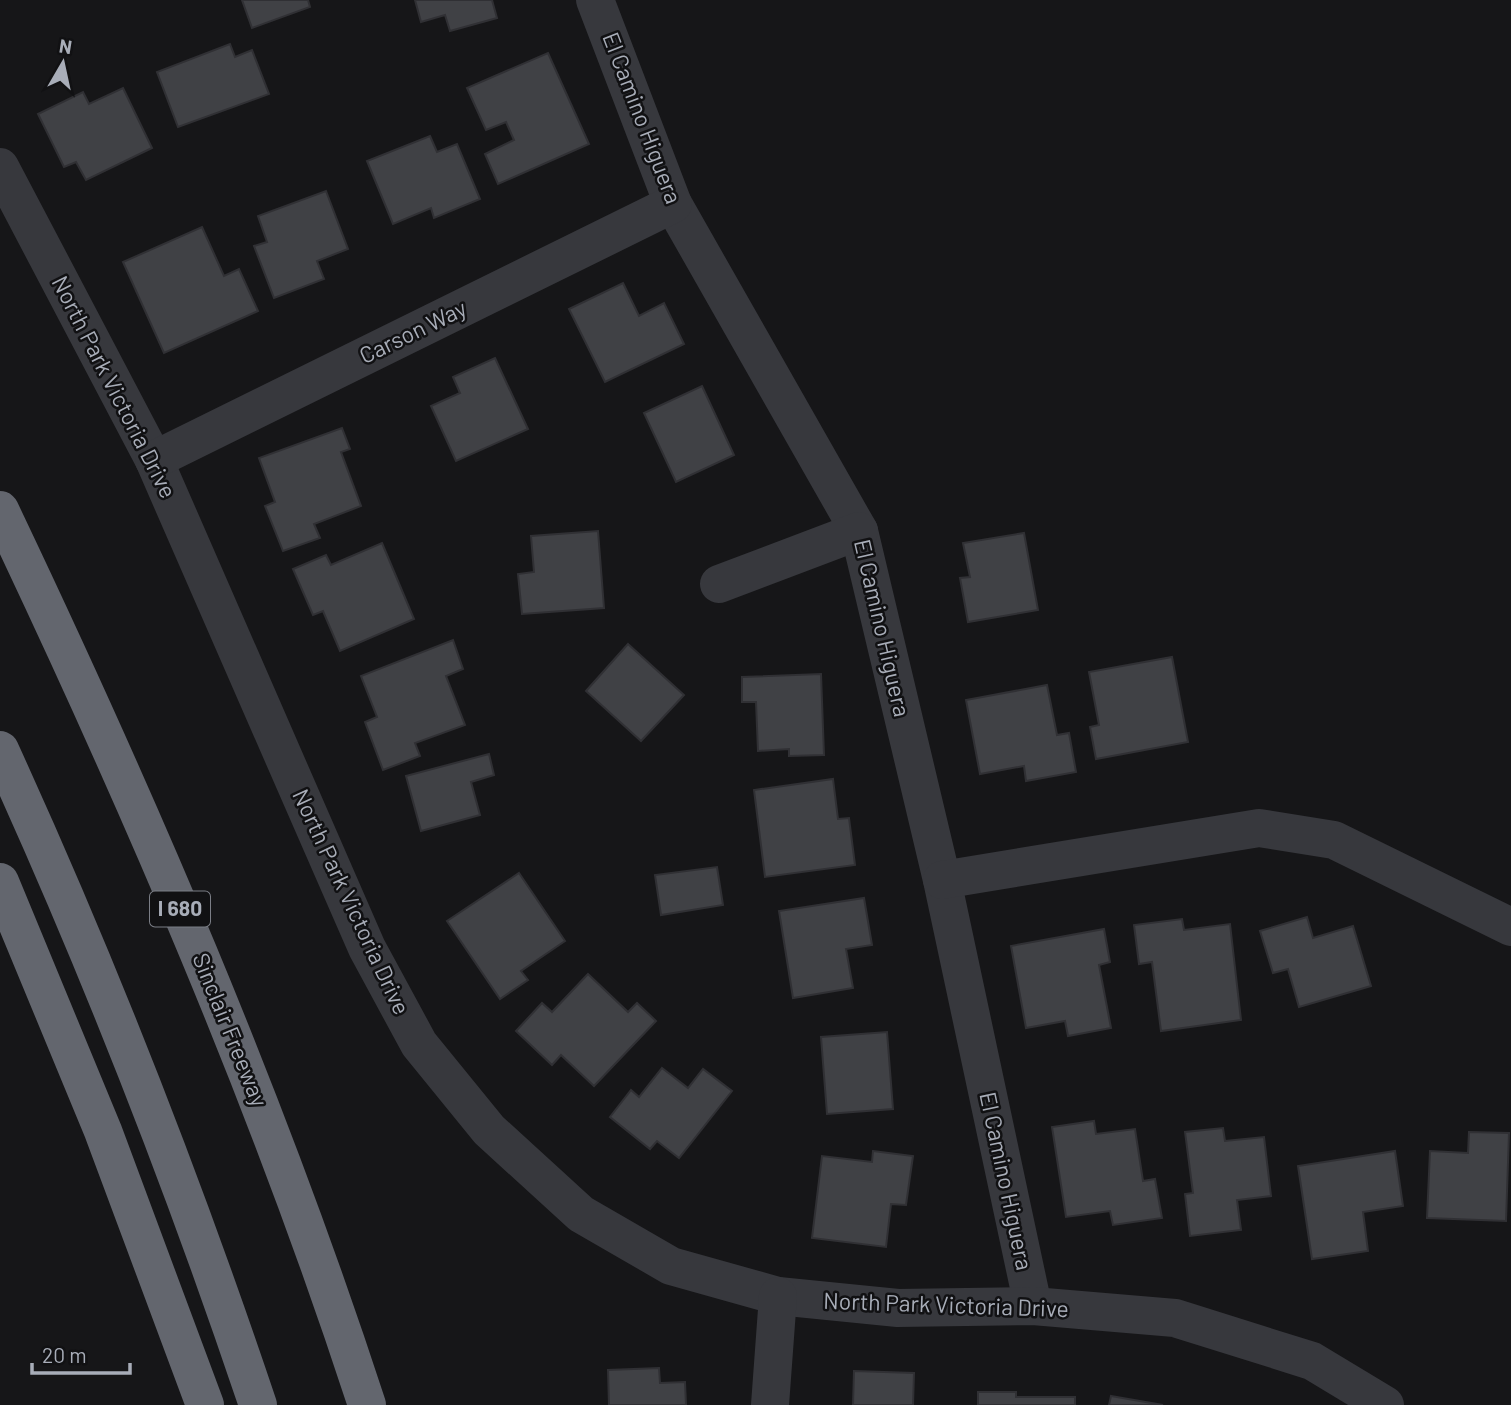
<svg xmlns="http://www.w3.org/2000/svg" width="1511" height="1405" viewBox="0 0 1511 1405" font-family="Barlow,sans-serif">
  <rect width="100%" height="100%" fill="#161618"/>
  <g fill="#404145" stroke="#303034" stroke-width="2">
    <polygon points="242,0 308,0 310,7 252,28"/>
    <polygon points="415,0 492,0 497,18 450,31 445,15 421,22"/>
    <polygon points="230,44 235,57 252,50 269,94 178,127 157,72"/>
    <polygon points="548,53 589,144 498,184 485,154 514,140 506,122 486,130 467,88"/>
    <polygon points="123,88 152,148 86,180 76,162 64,167 38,114 83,92 89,104"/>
    <polygon points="430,136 437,152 457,144 480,199 434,218 431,208 393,224 367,161"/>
    <polygon points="326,191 348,249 317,261 324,279 274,298 254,246 267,242 258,216"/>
    <polygon points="202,227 224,276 239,269 258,311 164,353 123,262"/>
    <polygon points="623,283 639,316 664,303 684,344 605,382 569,309"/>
    <polygon points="495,358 528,429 456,461 431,406 460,393 453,377"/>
    <polygon points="702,386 734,455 676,482 644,413"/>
    <polygon points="342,428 350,449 341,452 361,506 314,524 320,538 283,551 265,506 275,502 259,458"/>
    <polygon points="598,531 604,608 522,614 518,574 534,572 531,536"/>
    <polygon points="1024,533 1038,610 968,622 960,578 970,577 963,543"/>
    <polygon points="382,543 414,619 340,651 323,611 313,615 293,569 326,555 331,565"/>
    <polygon points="453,640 463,669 446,676 465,725 415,743 420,756 383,770 365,722 377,717 361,676"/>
    <polygon points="628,644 684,695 641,741 586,691"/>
    <polygon points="1172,657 1188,742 1096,759 1090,727 1099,725 1089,672"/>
    <polygon points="821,674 824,755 789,756 789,749 758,751 756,702 742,702 742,677"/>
    <polygon points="1047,685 1057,735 1069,733 1076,772 1026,781 1024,766 980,774 966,700"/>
    <polygon points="489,754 494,775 471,782 480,815 421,831 406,776"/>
    <polygon points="833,779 838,819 849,818 855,865 765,877 754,790"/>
    <polygon points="717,867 723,905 661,915 655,875"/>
    <polygon points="519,873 565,941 521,971 528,980 500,999 447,921"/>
    <polygon points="864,898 872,945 846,949 853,988 793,998 779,911"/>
    <polygon points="1307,917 1313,938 1353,926 1371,986 1299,1007 1288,969 1273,973 1260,931"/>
    <polygon points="1182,919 1184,930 1230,924 1241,1020 1161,1031 1152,962 1139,964 1134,925"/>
    <polygon points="1104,929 1110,962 1099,965 1111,1028 1068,1036 1065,1021 1026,1028 1011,946"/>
    <polygon points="588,974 628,1012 637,1003 656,1021 594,1086 561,1055 552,1065 516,1031 542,1003 552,1012"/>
    <polygon points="887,1032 893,1109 827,1114 821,1037"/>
    <polygon points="662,1068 688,1088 703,1069 732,1091 679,1158 657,1141 650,1149 610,1117 631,1090 639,1097"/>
    <polygon points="1094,1121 1096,1134 1135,1129 1143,1181 1155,1179 1162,1218 1113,1225 1110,1211 1066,1217 1052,1127"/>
    <polygon points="1223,1128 1225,1141 1264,1137 1271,1196 1237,1200 1241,1230 1190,1236 1185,1194 1193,1193 1185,1132"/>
    <polygon points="1469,1132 1509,1133 1506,1221 1427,1218 1430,1151 1468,1153"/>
    <polygon points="873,1151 913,1156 906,1205 891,1204 886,1247 812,1238 822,1156 872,1162"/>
    <polygon points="1395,1151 1403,1206 1363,1212 1368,1251 1312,1259 1298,1166"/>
    <polygon points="659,1368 660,1383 685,1382 686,1405 609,1405 608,1370"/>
    <polygon points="854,1371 914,1373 913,1405 853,1405"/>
    <polygon points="978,1392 1016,1392 1016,1397 1075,1397 1075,1405 978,1405"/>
    <polygon points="1111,1396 1163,1405 1109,1405"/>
  </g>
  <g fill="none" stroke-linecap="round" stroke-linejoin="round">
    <g stroke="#37383d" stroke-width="38">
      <polyline points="595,0 673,204 859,531 942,880 1033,1306"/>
      <polyline points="0,167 154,460 367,948 419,1044 489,1130 581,1214 671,1266 778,1296 898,1308 1033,1306 1175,1318 1312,1361 1385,1405"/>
      <polyline points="154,460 673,204"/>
      <polyline points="719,584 859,531"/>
      <polyline points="942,880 1259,828 1334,840 1511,927"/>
      <polyline points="770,1405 778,1296"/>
    </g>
    <g stroke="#63666e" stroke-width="38">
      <path d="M 0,510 C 139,802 267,1098 367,1405"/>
      <path d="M 0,750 C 98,964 183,1182 258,1405"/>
      <polyline points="0,882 103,1131 205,1405"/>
    </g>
  </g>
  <g text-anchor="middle" stroke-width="5" stroke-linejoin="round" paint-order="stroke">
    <rect fill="#111113" stroke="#7b7e86" stroke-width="2" x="150" y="891.5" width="60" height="35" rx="5"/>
    <g font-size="21" font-weight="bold" fill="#a8adb8">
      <text x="180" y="916">I 680</text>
    </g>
    <g font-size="23" fill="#a8adb8" stroke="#111113">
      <text transform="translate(642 118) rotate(69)" y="8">El Camino Higuera</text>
      <text transform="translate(413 332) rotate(-26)" y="8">Carson Way</text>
      <text transform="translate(114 387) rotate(63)" y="8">North Park Victoria Drive</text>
      <text transform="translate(882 628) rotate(77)" y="8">El Camino Higuera</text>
      <text transform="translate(351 902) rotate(65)" y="8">North Park Victoria Drive</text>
      <text transform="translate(230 1030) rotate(68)" y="8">Sinclair Freeway</text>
      <text transform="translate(1006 1181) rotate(78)" y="8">El Camino Higuera</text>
      <text transform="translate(946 1305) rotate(2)" y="8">North Park Victoria Drive</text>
    </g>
  </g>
  <g transform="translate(63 63) rotate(9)" stroke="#111113" stroke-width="5" paint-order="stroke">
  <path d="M0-5L12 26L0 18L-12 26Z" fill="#a8adb8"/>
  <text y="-10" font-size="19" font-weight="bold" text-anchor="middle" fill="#a8adb8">N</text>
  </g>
  <path d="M32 1363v10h98v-10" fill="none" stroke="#a8adb8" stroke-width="3.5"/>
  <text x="42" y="1363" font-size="21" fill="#a8adb8" stroke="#111113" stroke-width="5" paint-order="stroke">20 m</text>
</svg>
